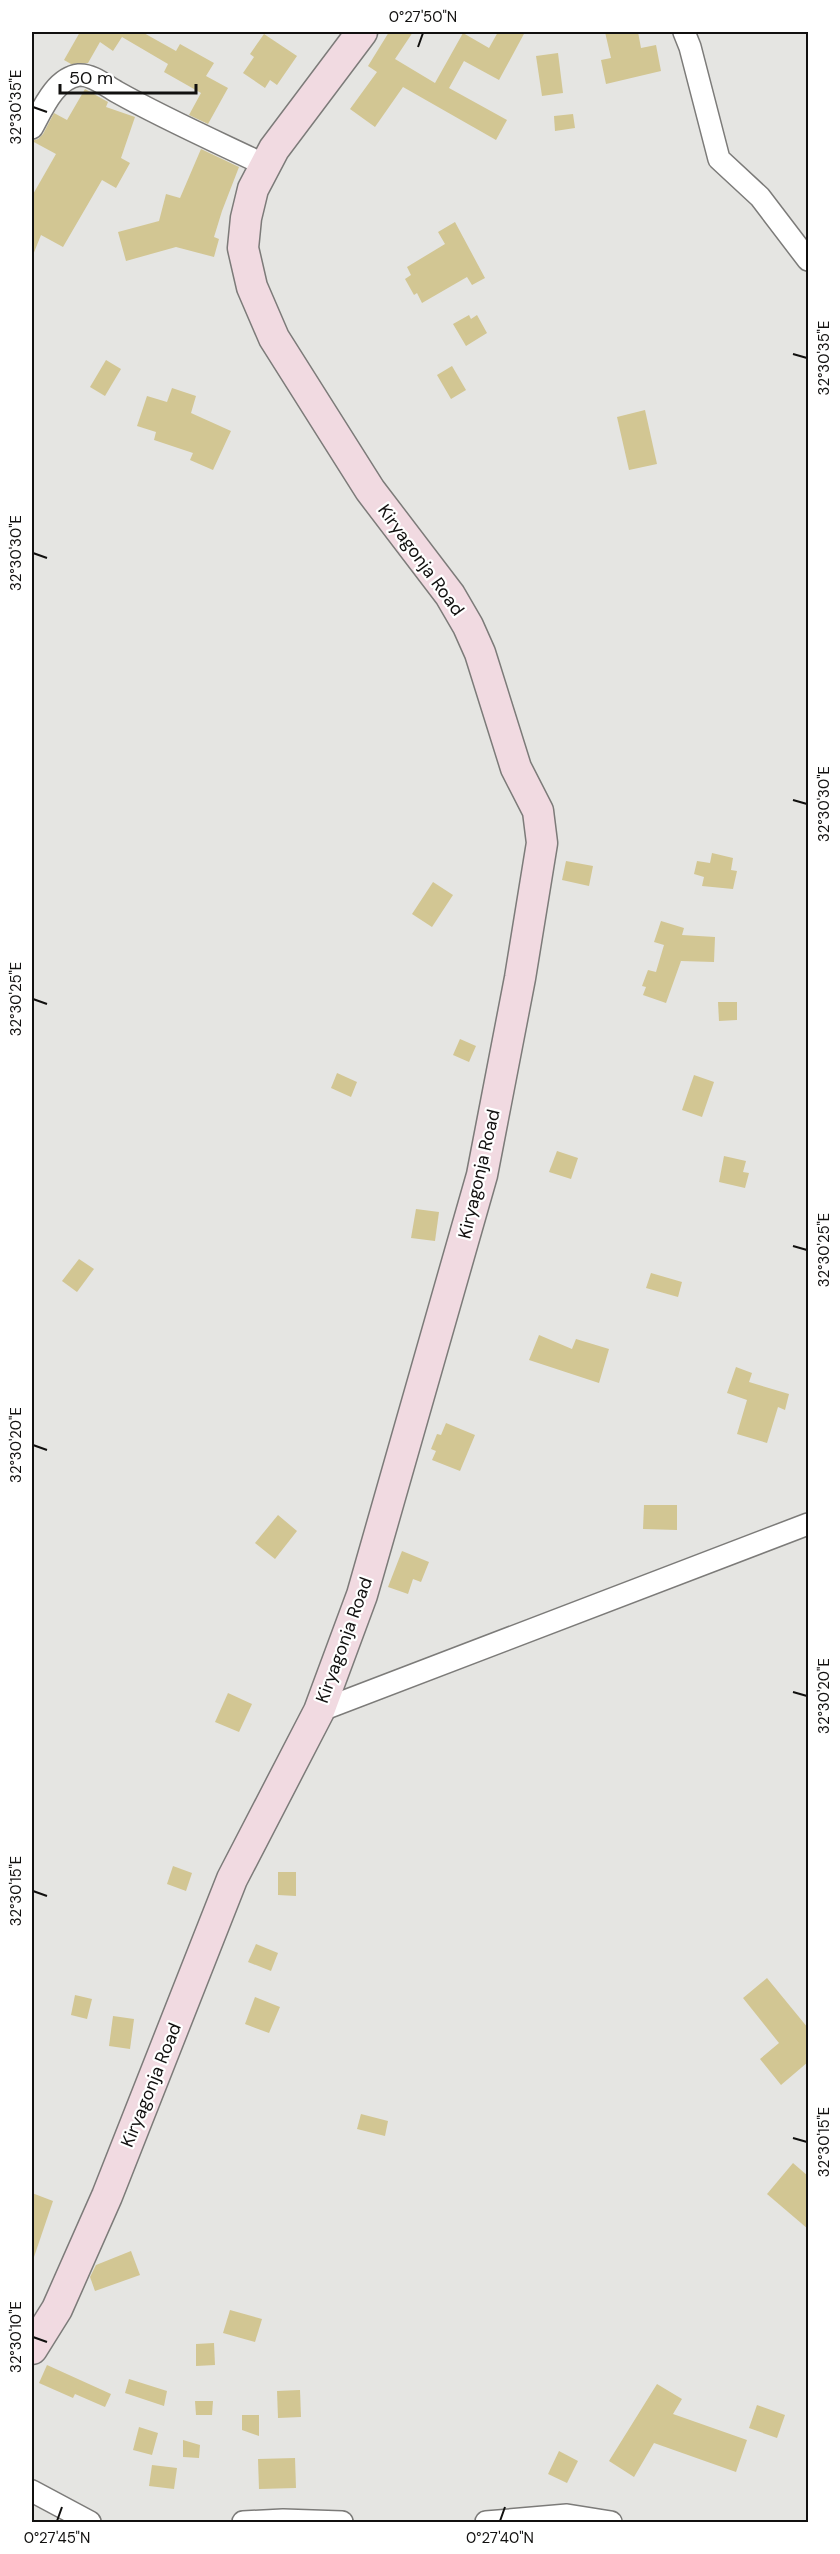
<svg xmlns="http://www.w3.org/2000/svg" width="840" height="2554" viewBox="0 0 840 2554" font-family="'DM Sans',sans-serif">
  <rect width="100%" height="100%" fill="#e5e5e2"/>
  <g fill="#d2c693">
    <polygon points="80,32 142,32 176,51 180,44 214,63 206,76 228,88 208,124 189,115 201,93 164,72 168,64 122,37 113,51 100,42 88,63 71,64 64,60"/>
    <polygon points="389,32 413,32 395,59 435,83 463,33 489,48 498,32 525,32 499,80 464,61 449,88 507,120 496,140 403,87 375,127 350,109 377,72 368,66"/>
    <polygon points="605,32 638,32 641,48 656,45 661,71 606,84 601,60 611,58"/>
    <polygon points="264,34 297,56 277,85 270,80 265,88 243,73 254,57 250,54"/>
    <polygon points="558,53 563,93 542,96 536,56"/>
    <polygon points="85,89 108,102 106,107 135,117 121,158 130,163 116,188 102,180 63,247 41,235 33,255 32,255 32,196 56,154 32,141 38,139 43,134 54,113 67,120"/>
    <polygon points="573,114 575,128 555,131 554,116"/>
    <polygon points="201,149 239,167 222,211 214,237 219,239 214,257 176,247 126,261 118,232 159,221 166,194 180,198"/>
    <polygon points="455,222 485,278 472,285 467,277 422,303 417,293 414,295 405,279 411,275 407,267 445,244 438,232"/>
    <polygon points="469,315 471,319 477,315 487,333 466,346 453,324"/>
    <polygon points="106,360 121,369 105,396 90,387"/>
    <polygon points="452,366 466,390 451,399 437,375"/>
    <polygon points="172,388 196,396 191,413 231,431 213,470 190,460 193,453 154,440 156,432 137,426 147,396 167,402"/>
    <polygon points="645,410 657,464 629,470 617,417"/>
    <polygon points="712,853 733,858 731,870 737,871 733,889 702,886 704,877 694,874 697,861 710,863"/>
    <polygon points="566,861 593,866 589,886 562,880"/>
    <polygon points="433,882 453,895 432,927 412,914"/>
    <polygon points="661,921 684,928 682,935 715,937 714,962 681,961 666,1003 643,995 646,987 642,986 648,970 656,972 664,945 654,942"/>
    <polygon points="718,1002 737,1002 737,1020 719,1021"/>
    <polygon points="460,1039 476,1046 469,1062 453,1055"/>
    <polygon points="337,1073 357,1082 351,1097 331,1088"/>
    <polygon points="694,1075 714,1082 702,1117 682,1110"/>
    <polygon points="557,1151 578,1158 571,1179 549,1172"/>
    <polygon points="724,1156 746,1161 743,1172 749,1173 745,1188 719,1182"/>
    <polygon points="416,1209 439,1212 435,1241 411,1238"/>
    <polygon points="79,1259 94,1269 77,1292 62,1281"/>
    <polygon points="651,1273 682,1282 678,1297 646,1288"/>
    <polygon points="539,1335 572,1349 576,1339 609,1349 599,1383 529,1360"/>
    <polygon points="736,1367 752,1373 749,1382 789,1394 785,1410 778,1407 767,1443 737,1434 747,1400 727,1393"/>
    <polygon points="446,1423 475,1435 460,1471 432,1460 436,1451 431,1449 437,1434 441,1435"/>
    <polygon points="644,1505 677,1505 677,1530 643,1529"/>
    <polygon points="278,1515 297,1531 275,1559 255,1543"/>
    <polygon points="402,1551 429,1562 421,1582 413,1579 408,1594 388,1587"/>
    <polygon points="228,1693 252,1704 239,1732 215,1722"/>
    <polygon points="173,1866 192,1873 186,1891 167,1884"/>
    <polygon points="278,1872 296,1872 296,1896 278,1895"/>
    <polygon points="256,1944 278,1953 271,1971 248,1962"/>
    <polygon points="767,1978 808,2028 808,2062 781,2085 760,2059 779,2043 743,1998"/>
    <polygon points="75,1995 92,1999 87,2019 71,2015"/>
    <polygon points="255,1997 280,2007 269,2033 245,2024"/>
    <polygon points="113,2016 134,2019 130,2049 109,2046"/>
    <polygon points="361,2114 388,2121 385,2136 357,2129"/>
    <polygon points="793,2163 808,2176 808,2229 767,2194"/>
    <polygon points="32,2193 53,2201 34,2257 32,2257"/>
    <polygon points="131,2251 140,2275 95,2291 90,2277 96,2265"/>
    <polygon points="230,2310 262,2319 255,2342 223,2333"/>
    <polygon points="214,2343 215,2365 196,2366 196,2344"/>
    <polygon points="47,2365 111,2394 105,2407 75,2394 73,2398 39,2383"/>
    <polygon points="129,2379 167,2391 164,2406 125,2393"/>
    <polygon points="657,2384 682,2399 673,2414 747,2440 736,2472 654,2443 634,2477 609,2461"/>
    <polygon points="300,2390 301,2417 278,2418 277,2391"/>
    <polygon points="195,2401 213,2401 212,2415 196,2415"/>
    <polygon points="757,2405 785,2415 777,2438 749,2428"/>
    <polygon points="242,2415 259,2415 259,2436 242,2430"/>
    <polygon points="139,2427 158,2433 152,2455 133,2450"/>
    <polygon points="183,2440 200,2445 199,2458 183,2457"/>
    <polygon points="559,2451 578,2461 567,2483 548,2474"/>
    <polygon points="295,2458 296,2488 259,2489 258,2459"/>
    <polygon points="152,2465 177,2468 174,2489 149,2486"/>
  </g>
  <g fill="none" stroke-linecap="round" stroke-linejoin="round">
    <g stroke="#7c7b79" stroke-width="24">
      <g id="street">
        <polyline points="684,32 690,47 719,159 760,197 808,260"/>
        <path d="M 32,128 C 42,110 55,78 79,75 C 92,74 106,86 117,92 C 165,119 215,141 265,165"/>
        <polyline points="319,1711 808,1524"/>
        <polyline points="32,2491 90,2522"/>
        <polyline points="243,2522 283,2520 342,2522"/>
        <polyline points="486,2522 567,2515 611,2522"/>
      </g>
    </g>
    <g stroke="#7c7b79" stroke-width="33">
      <polyline id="secondary" points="32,2349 57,2309 107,2196 232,1879 319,1711 362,1595 482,1175 520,978 542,843 538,811 516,768 480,653 468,626 450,595 370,490 274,338 252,287 243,248 246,218 253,189 274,149 362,32"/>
    </g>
    <use href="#street" stroke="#fff" stroke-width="21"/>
    <use href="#secondary" stroke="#f1dae1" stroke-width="30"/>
  </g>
  <path fill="none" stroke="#11100f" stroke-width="2" d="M 418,47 L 423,33M 33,107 L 47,112M 793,354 L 807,358M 33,553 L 47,558M 793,800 L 807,804M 33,999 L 47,1004M 793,1246 L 807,1250M 33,1445 L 47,1450M 793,1692 L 807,1696M 33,1891 L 47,1896M 793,2138 L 807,2142M 33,2337 L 47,2342M 57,2521 L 62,2507M 500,2521 L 505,2507"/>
  <g text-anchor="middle" stroke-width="4.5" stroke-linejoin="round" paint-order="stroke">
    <g font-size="18" fill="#11100f" stroke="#fff">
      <text transform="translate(421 560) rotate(54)" y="6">Kiryagonja Road</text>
      <text transform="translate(479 1174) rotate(-77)" y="6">Kiryagonja Road</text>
      <text transform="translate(344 1640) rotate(-70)" y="6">Kiryagonja Road</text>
      <text transform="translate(151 2085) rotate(-68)" y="6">Kiryagonja Road</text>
    </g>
  </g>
  <rect width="840" height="2554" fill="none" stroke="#ffffff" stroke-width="66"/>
  <path d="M60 84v9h136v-9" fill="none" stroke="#11100f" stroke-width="3"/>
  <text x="69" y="84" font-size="18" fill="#11100f" stroke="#ffffff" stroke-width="4.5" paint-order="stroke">50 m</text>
  <rect x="33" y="33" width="774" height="2488" fill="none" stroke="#11100f" stroke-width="2"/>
  <g font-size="15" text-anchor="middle" fill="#11100f">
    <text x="423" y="22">0°27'50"N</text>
    <text transform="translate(16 107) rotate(-90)" y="5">32°30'35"E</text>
    <text transform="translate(824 358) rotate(-90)" y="5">32°30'35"E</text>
    <text transform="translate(16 553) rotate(-90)" y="5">32°30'30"E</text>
    <text transform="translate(824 804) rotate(-90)" y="5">32°30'30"E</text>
    <text transform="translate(16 999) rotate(-90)" y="5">32°30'25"E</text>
    <text transform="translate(824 1250) rotate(-90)" y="5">32°30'25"E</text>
    <text transform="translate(16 1445) rotate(-90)" y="5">32°30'20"E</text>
    <text transform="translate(824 1696) rotate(-90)" y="5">32°30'20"E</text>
    <text transform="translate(16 1891) rotate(-90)" y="5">32°30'15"E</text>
    <text transform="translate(824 2142) rotate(-90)" y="5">32°30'15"E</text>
    <text transform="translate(16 2337) rotate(-90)" y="5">32°30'10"E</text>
    <text x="57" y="2543">0°27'45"N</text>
    <text x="500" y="2543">0°27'40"N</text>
  </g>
</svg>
